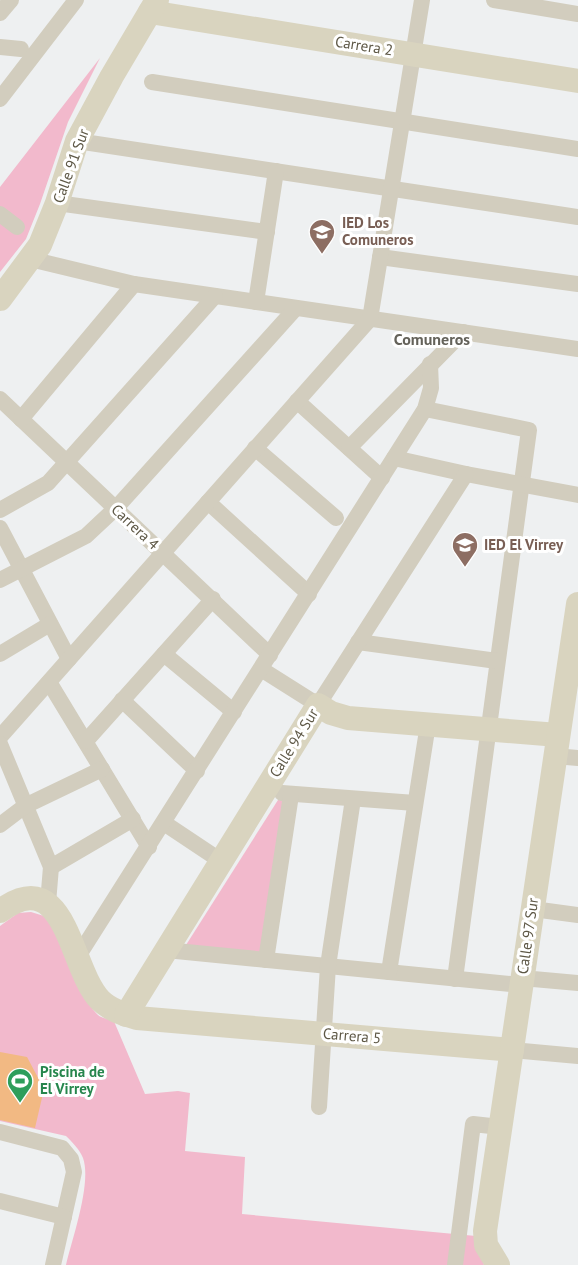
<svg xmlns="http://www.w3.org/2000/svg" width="578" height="1265" viewBox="0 0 578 1265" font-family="'PT Sans',sans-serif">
  <rect width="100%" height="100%" fill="#eef0f1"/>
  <g fill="#f2b9cc">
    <polygon points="100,58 68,122 40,204 26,239 0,272 0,187"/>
    <polygon points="278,800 285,800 262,953 186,945"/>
    <path d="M 31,912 L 44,916 L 52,924 C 62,946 81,997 96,1013 C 100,1018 106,1019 113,1019 L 145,1094 L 178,1091 L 190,1093 L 185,1151 L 245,1157 L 242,1214 L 476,1236 L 484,1265 L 66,1265 C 72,1239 92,1183 83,1158 C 80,1150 72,1142 66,1136 L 0,1121 L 0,926 L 18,913 Z"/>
  </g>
  <polygon fill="#f2b983" points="0,1052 27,1057 44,1089 35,1128 0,1120"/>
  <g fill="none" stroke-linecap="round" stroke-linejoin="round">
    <g stroke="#d2cdbe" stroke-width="16">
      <polyline points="494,0 578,14"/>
      <polyline points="0,13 11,0"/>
      <polyline points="0,47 21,49"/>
      <polyline points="152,82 578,149"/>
      <polyline points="0,99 76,0"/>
      <polyline points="77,141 578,217"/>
      <polyline points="57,203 267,232"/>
      <polyline points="0,214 17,227"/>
      <polyline points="380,257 578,284"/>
      <polyline points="30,259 134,284 578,349"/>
      <polyline points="256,302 276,171"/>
      <polyline points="0,399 270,655"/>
      <polyline points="297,401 382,478"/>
      <polyline points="425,409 529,430 455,979"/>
      <polyline points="21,419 134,284"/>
      <polyline points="255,448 336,518"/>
      <polyline points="349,448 463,332"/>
      <polyline points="394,458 466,474 578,495"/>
      <polyline points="208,502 309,594"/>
      <polyline points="0,510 48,483 215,296"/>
      <polyline points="0,528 69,659"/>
      <polyline points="0,580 86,536 116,508 296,308"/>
      <polyline points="358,642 497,661"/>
      <polyline points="0,654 50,624"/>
      <polyline points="164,654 234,712"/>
      <polyline points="261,669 318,705 466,474"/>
      <polyline points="49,682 149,847"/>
      <polyline points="122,700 197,771"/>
      <polyline points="0,737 370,319 422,0"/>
      <polyline points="86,741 213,599"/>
      <polyline points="0,744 51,867 48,903"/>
      <polyline points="555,756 578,758"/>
      <polyline points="282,793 415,803"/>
      <polyline points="164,823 221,861"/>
      <polyline points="0,825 25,806 102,769"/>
      <polyline points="51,867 133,819"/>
      <polyline points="533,909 578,915"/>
      <polyline points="166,950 521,985"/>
      <polyline points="77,958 425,409 431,388 430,364"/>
      <polyline points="266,960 291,795"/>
      <polyline points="389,972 428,724"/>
      <polyline points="522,978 578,983"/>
      <polyline points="512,1050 578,1056"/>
      <polyline points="319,1107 328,966 353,799"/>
      <polyline points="0,1132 62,1148 71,1159 74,1172 53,1265"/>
      <polyline points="0,1201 64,1217"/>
      <polyline points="455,1265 473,1124 500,1127"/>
    </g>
    <g stroke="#d9d4bf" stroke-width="24">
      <polyline points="150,12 578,81"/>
      <polyline points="0,299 40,245 57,203 77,141 112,76 157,0"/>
      <path d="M 0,911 C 67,862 69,968 100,1000 C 110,1010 124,1014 137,1018 L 512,1050"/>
      <polyline points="126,1015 318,705 331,713 348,718 558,735"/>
      <polyline points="498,1265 486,1245 485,1231 578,604"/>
    </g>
  </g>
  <defs>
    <g id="school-pin" transform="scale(1.35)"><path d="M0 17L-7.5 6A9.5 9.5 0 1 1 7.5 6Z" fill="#8d6e63" stroke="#fff"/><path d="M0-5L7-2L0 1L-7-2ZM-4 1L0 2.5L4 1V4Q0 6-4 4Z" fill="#fff"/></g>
    <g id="stadium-pin" transform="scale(1.35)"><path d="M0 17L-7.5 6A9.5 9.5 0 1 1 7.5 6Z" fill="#2e9e5b" stroke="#fff"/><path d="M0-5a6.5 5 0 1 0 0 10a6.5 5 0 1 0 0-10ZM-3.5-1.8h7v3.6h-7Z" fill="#fff"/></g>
  </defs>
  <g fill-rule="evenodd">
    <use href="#school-pin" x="322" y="232"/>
    <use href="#school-pin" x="465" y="545"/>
    <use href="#stadium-pin" x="20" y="1081"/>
  </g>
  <g text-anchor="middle" stroke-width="6" stroke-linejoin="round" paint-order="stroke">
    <g font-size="15" fill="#5d5745" stroke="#fff">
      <text transform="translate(364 46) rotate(9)" y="5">Carrera 2</text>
      <text transform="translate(71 166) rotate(-70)" y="5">Calle 91 Sur</text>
      <text transform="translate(135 527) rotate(43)" y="5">Carrera 4</text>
      <text transform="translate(294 743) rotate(-58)" y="5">Calle 94 Sur</text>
      <text transform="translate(528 936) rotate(-82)" y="5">Calle 97 Sur</text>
      <text transform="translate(352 1036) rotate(5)" y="5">Carrera 5</text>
    </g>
    <g font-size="15" font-weight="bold" fill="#785e54" stroke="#fff" text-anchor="start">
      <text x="342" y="228">IED Los<tspan x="342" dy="17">Comuneros</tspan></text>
      <text x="484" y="550">IED El Virrey</text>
    </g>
    <g font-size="15" font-weight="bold" fill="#27864d" stroke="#fff" text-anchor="start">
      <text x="40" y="1077">Piscina de<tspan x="40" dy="17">El Virrey</tspan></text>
    </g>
    <g font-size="16" font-weight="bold" fill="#64625a" stroke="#fff">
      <text x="432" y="345">Comuneros</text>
    </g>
  </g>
</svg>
